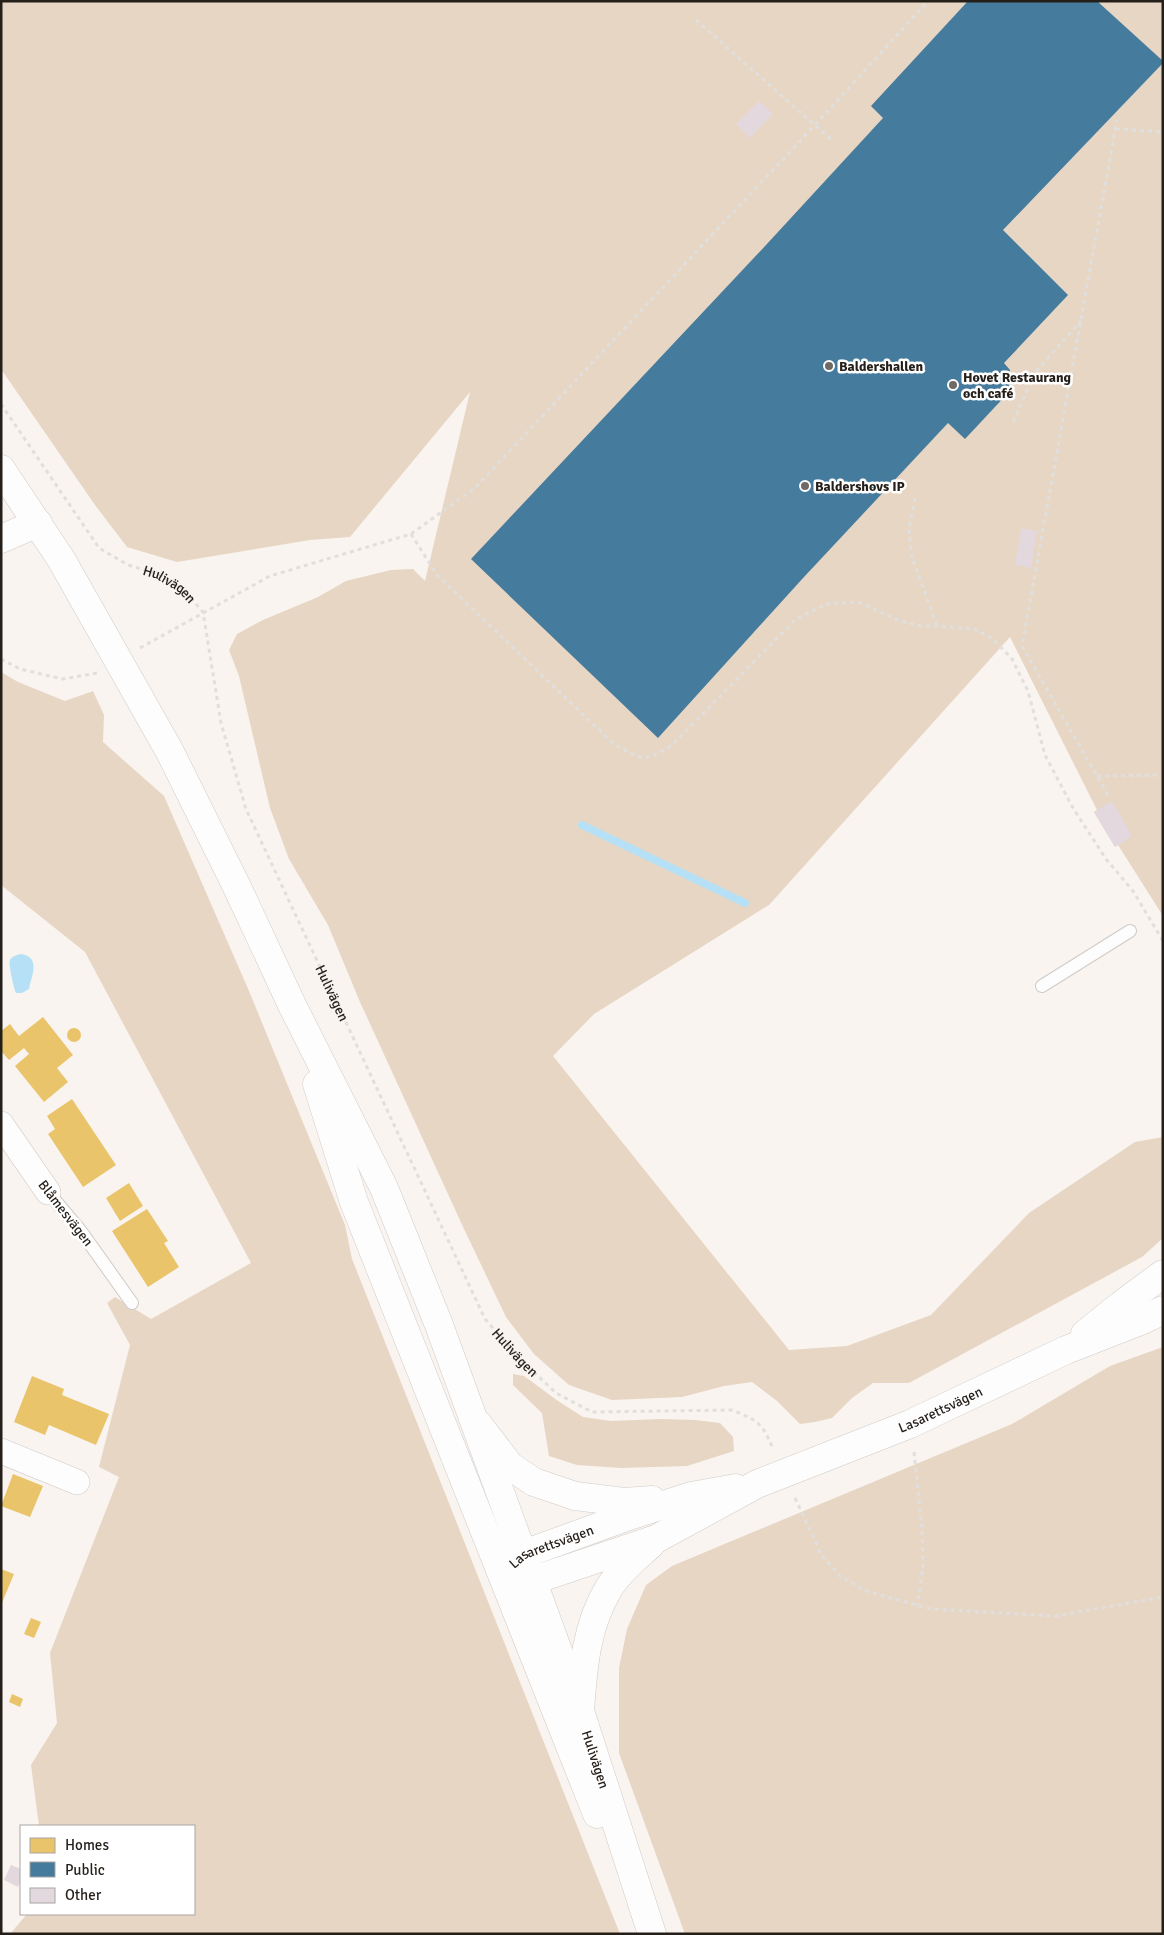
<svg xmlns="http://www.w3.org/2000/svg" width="1164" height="1935" viewBox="0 0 1164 1935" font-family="Signika,sans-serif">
  <rect width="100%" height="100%" fill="#f9f4ef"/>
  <g fill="#e7d6c4">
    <polygon points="1,1 1163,1 1163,916 1118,845 1115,847 1094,812 1097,810 1010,637 769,905 594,1014 553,1056 789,1350 847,1346 931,1315 1029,1213 1135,1142 1163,1137 1163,1238 1142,1257 909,1383 873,1383 852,1398 832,1418 815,1422 800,1424 777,1401 752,1382 724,1386 682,1397 612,1400 569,1385 534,1354 506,1317 464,1229 360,1002 328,925 289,859 270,808 239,676 229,650 237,634 263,620 318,597 346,581 391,570 413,569 425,581 470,392 350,537 310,540 177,562 127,547 95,505 1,369"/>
    <polygon points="1,672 18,682 65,701 93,691 104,715 103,742 164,796 249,991 345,1225 352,1259 620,1934 10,1934 27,1914 194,1914 194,1826 39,1826 31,1765 57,1723 50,1653 119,1477 99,1467 130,1345 107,1303 115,1297 151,1319 251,1263 85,952 1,885"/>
    <polygon points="1163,1347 1163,1934 685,1934 619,1753 619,1668 627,1629 646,1585 672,1566 1012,1424 1110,1366"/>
    <polygon points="513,1374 524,1376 558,1401 583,1417 611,1421 661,1419 695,1420 720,1423 733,1437 734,1451 687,1466 621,1468 577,1465 549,1456 542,1413 513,1385"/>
  </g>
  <path fill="#b6e0f5" d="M 21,954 C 41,957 32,975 29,989 L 22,993 L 16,993 C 14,989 8,963 10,960 C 12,956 17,955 21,954 Z"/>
  <g fill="#e9c46a">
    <polygon points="43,1017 73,1055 57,1068 68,1082 44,1102 15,1066 29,1054 24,1048 9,1060 1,1051 1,1031 10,1024 19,1036"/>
    <circle cx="74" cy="1035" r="7"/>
    <polygon points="72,1099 116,1165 83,1187 48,1134 55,1129 47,1116"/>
    <polygon points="129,1183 143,1206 120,1221 106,1198"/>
    <polygon points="147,1209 168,1241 164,1243 179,1267 148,1287 112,1231"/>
    <polygon points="32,1376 64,1389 62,1395 109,1414 96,1445 49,1425 45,1435 14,1422"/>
    <polygon points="13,1474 43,1486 30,1517 1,1506"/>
    <polygon points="1,1569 14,1574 1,1605"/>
    <polygon points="31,1618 41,1622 34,1638 24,1634"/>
    <polygon points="12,1694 23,1699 20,1707 9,1702"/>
  </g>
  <polygon fill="#457b9d" points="968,1 1097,1 1163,61 1163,63 1003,230 1068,295 1004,363 1010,370 1009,392 965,439 948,423 804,577 658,738 471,559 766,245 883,118 871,106"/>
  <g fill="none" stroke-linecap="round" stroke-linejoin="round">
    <polyline stroke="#b6e0f5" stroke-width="8" points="582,825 745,903"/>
  </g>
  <g fill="#e3d8de">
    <polygon points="759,101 773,114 750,138 736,124"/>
    <polygon points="1021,528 1037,531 1031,568 1015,565"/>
    <polygon points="1112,801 1132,836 1115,847 1094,812"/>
    <polygon points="11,1865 21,1869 21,1879 18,1887 4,1880"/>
  </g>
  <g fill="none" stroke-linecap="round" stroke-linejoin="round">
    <g stroke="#d0cbc6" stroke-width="14">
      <g id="service">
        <polyline points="1042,986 1130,931"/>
        <polyline points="48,1192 80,1230 132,1303"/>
      </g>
    </g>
    <g stroke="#d0cbc6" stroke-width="26">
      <g id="minor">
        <polyline points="1,1124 48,1192"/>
        <polyline points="1,1451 77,1482"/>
      </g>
    </g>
    <g stroke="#d0cbc6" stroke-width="29">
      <g id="tertiary">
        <polyline points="1,539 38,523"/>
        <polyline points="1085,1334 1121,1305 1163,1274"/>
        <polyline points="478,1424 510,1466 534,1482 575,1496 624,1502 652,1500"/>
        <path id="s2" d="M 506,1570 L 524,1554 L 623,1518 L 691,1496 L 736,1488"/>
        <path id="s3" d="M 510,1576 L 534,1580 L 656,1539 L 757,1484 L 910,1424 L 1066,1350 L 1143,1320 L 1163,1310"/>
        <path d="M 580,1711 C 583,1669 586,1625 609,1588 C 619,1571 637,1557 651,1544"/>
      </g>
    </g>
    <g stroke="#d0cbc6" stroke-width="29">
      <g id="secondary">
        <path id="s4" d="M 1,469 L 61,559 L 170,752 L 237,887 L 292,1005 L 384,1188 L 439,1325 L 580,1711 L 652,1934"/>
        <polyline points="317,1084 354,1202 597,1814"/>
      </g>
    </g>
    <g stroke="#e0dfdd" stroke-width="3" stroke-dasharray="4 4" stroke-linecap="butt">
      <polyline points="696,20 833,141"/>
      <polyline points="1116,129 1163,132"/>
      <path id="s1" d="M 1,404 L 99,548 L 128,565 L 158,574 L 182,588 L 203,612 L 221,723 L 246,809 L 485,1319 L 522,1361 L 556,1393 L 592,1412 L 732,1410 C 758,1421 762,1422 773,1449"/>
      <polyline points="1013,422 1036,371 1081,321"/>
      <polyline points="915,498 909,529 912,557 937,626"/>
      <path d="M 411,534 L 437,575 L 614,744 C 643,760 643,763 672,745 L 796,619 L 827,604 L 858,602 L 900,621 L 921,626 L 937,626 L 974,629 L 992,638 L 1012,659 L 1028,691 L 1045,755 L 1073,808 L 1106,859 L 1133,891 L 1163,941"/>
      <polyline points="140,648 270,576 411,534 475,488 815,125 928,1"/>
      <polyline points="1,659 20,669 63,679 97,673"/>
      <polyline points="1097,776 1163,775"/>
      <polyline points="1108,795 1022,646 1117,120"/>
      <polyline points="914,1452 922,1528 923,1564 918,1605"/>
      <polyline points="795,1498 821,1554 840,1576 866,1591 931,1609 1056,1616 1163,1597"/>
    </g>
    <use href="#service" stroke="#fefdfd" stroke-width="12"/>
    <use href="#minor" stroke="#fefdfd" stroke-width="25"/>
    <use href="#tertiary" stroke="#fefdfd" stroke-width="28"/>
    <use href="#secondary" stroke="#fefdfd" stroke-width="28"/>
  </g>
  <g fill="#6f6a65" stroke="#fff" stroke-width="2">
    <circle cx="829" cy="366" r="5"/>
    <circle cx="953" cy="385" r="5"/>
    <circle cx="805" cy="486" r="5"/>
  </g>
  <g text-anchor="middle" stroke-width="5" stroke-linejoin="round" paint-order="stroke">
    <g font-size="14" font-weight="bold" fill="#251f1a" stroke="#fff" text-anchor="start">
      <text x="839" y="371">Baldershallen</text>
      <text x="963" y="382">Hovet Restaurang<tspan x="963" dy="16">och café</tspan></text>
      <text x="815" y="491">Baldershovs IP</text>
    </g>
    <g font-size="14" fill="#251f1a" stroke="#fff">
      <text dy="5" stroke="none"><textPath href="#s1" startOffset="254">Hulivägen</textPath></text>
      <text dy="5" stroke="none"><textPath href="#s1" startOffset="704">Hulivägen</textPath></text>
      <text transform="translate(66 1213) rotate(52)" y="5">Blåmesvägen</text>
      <text dy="5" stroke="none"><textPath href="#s1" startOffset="1109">Hulivägen</textPath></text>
      <text dy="5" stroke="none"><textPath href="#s3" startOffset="466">Lasarettsvägen</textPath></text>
      <text dy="5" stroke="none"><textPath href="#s2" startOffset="52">Lasarettsvägen</textPath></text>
      <text dy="5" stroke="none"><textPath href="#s4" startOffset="1425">Hulivägen</textPath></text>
    </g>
  </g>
  <rect width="1164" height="1935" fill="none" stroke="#251f1a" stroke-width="5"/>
  <rect x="20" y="1825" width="175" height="90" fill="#ffffff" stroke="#a8a5a3"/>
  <rect x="30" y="1838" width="25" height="15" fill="#e9c46a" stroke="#a8a5a3"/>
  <text x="65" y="1850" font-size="15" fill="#251f1a">Homes</text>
  <rect x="30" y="1862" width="25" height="15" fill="#457b9d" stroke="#a8a5a3"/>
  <text x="65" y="1875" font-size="15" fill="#251f1a">Public</text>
  <rect x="30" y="1888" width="25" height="15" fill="#e3d8de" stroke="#a8a5a3"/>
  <text x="65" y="1900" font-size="15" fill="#251f1a">Other</text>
</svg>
